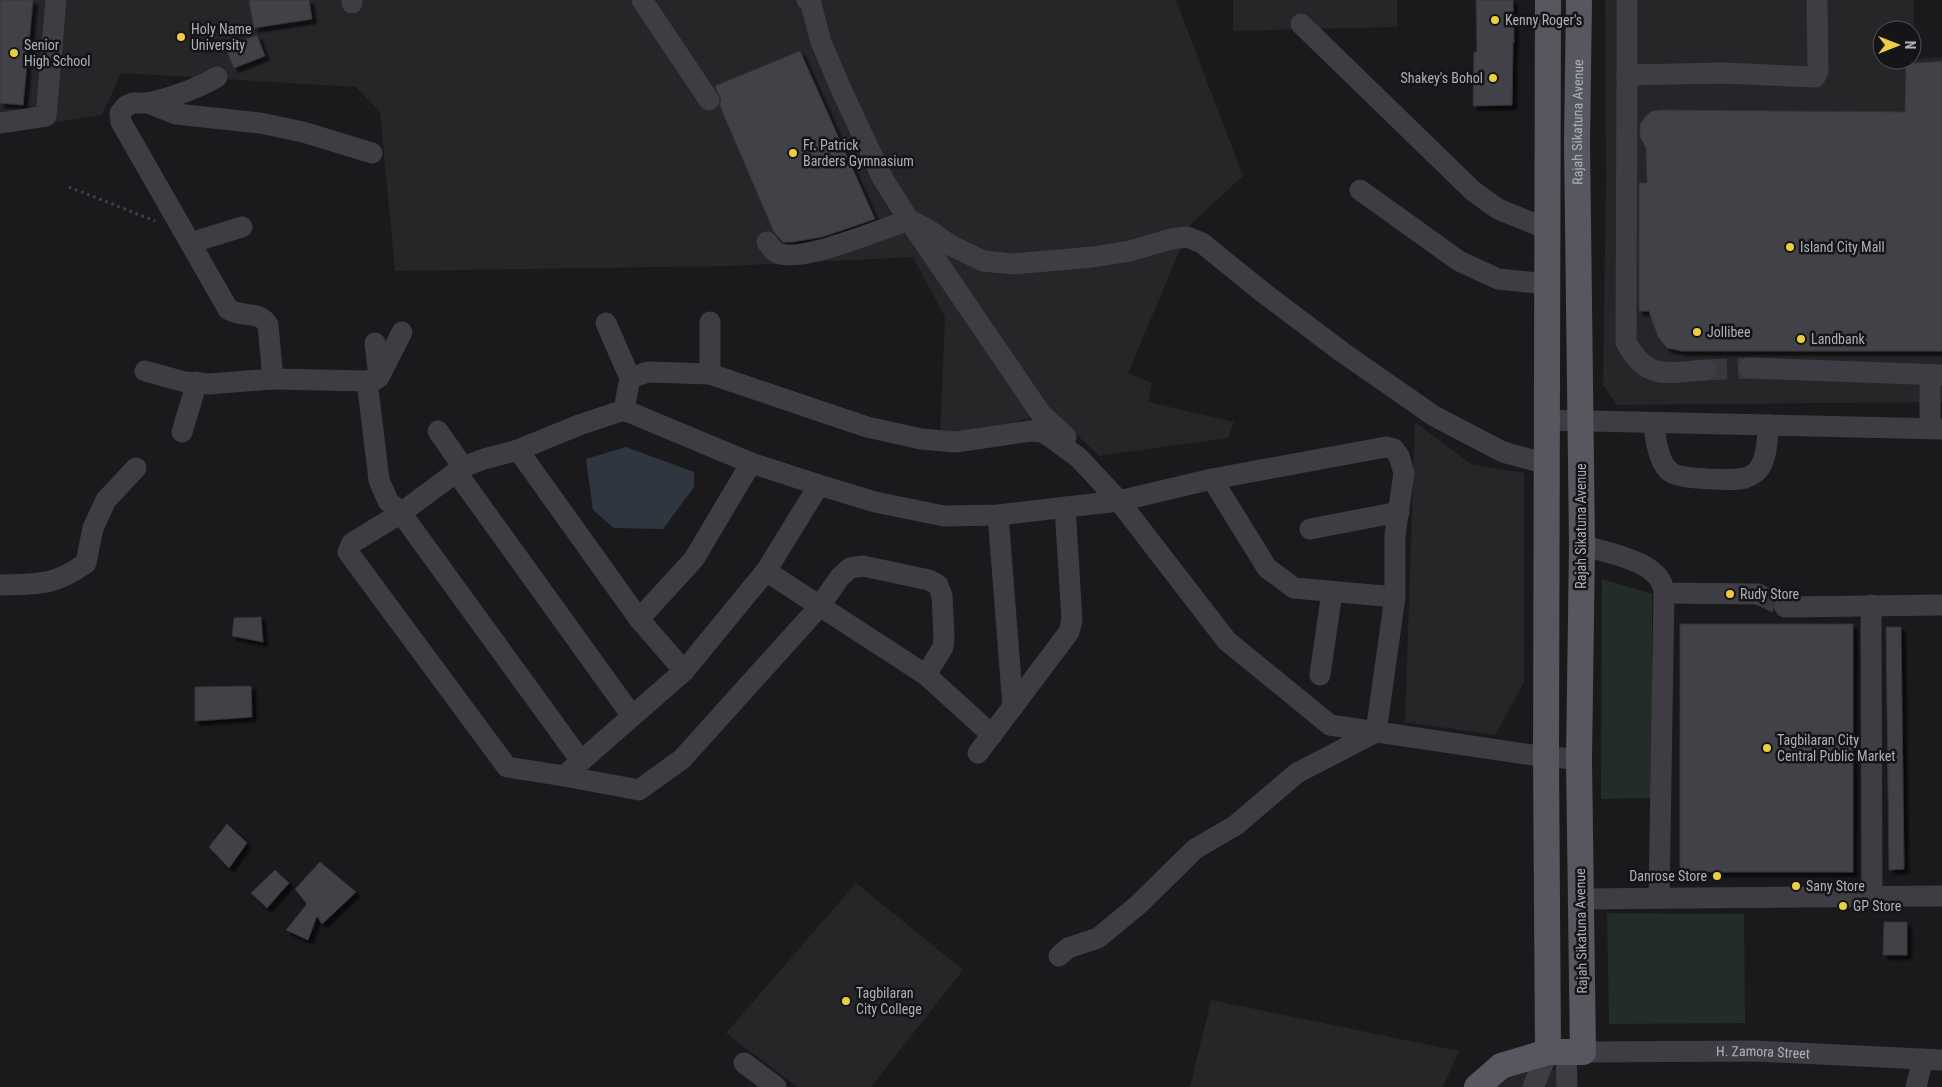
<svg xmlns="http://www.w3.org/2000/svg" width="1942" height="1087" viewBox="0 0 1942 1087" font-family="'Roboto Condensed',sans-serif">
  <defs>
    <filter id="shadow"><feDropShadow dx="4.5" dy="4.5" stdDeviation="1" flood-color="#0009"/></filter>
  </defs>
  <rect width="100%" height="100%" fill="#1a1a1c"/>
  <g fill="#262629" fill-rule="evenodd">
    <polygon points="0,0 1176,0 1243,176 1191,224 1128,373 1152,383 1148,402 1234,422 1228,438 1099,456 1051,410 978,435 940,434 945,317 913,257 730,266 395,271 380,112 356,87 121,73 102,115 0,131"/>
    <polygon points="1233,0 1397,0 1397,27 1233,31"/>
    <path d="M 1605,0 L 1914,0 L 1914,59 L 1942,57 L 1942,402 L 1617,405 L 1603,385 L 1606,182 ZM 1882,30 L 1912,30 L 1912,60 L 1882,60 Z"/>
    <polygon points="1415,422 1471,464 1524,473 1524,682 1495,735 1405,722"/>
    <polygon points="856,883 963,970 871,1087 797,1087 726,1033"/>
    <polygon points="1211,1000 1459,1051 1443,1087 1190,1087"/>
    <polygon points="1564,1070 1565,1087 1491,1087 1496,1081 1521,1071"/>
  </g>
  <g fill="#232c26">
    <polygon points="1602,579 1652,594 1652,798 1601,799"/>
    <polygon points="1607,913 1744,914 1745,1023 1609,1024"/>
  </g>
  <polygon fill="#303640" points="626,447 694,472 694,487 663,529 614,528 593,510 586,459"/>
  <g fill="#414246" stroke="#343438" filter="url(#shadow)">
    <polygon points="0,0 33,0 23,105 0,103"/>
    <polygon points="249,0 309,0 312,19 254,28"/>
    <polygon points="1476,0 1513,0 1514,43 1513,43 1512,105 1473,106 1474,52 1477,52"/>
    <polygon points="257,35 265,56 234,68 225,47"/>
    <polygon points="800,51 875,219 822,237 792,242 783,242 774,232 720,106 721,99 715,86"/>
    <polygon points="1942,61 1942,351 1682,351 1667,348 1658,337 1649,311 1639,311 1639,183 1647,183 1646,148 1640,137 1640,125 1645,117 1652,111 1662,110 1905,112 1906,64"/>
    <polygon points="261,617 263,642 232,636 234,618"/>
    <rect x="1680" y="624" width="173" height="248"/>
    <polygon points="1886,627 1901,627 1904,869 1889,870"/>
    <polygon points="251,686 252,717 195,721 195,687"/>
    <polygon points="227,824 247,843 229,868 209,847"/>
    <polygon points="320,862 356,892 322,924 317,916 308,940 286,930 307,904 295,889"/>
    <polygon points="275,870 289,883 267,908 251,893"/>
    <polygon points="1884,922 1907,922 1907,955 1883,955"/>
  </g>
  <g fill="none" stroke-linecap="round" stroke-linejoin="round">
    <g stroke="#37383c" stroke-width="21" stroke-dasharray="21 11" stroke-linecap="butt">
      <polyline points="1706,370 1749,368"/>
      <polyline points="1758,594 1785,607"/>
    </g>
    <polyline stroke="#414248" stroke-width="3" stroke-dasharray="2.5 4" stroke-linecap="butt" points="69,187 155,221"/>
    <g stroke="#3d3d43" stroke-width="21">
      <polyline points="352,0 352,3"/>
      <polyline points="642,0 709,100"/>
      <polyline points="807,0 811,4 821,42 841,89 883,179 909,220 929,230 950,245 983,261 1014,264 1093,257 1130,251 1171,239 1187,237 1202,243 1260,290 1342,352 1434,416 1503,452 1547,464"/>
      <polyline points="1627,0 1627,75 1723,73 1815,77 1818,71 1817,0"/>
      <polyline points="1301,24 1473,191 1498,209 1547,229"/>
      <path d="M 1627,75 L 1626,342 C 1647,382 1668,372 1706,370"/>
      <path d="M 148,103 C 174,97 195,90 217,77"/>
      <polyline points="0,123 46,116 56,0"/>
      <path d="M 372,153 L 303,132 L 260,123 L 176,114 L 148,103 L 133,103 L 126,106 L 120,113 L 121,122 L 228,309 C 241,318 260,310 268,325 L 273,379 L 367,381 L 379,480 L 388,501 L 401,513 L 581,761"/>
      <polyline points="1360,190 1459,261 1498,279 1547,284"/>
      <path d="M 767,242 C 771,247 774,253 781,254 C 806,261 882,229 909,220 L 1041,414 L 1066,437"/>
      <polyline points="190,243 242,227"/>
      <polyline points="710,322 710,374"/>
      <polyline points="606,323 630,378"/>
      <polyline points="375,343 379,377"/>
      <polyline points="1749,368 1942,375"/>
      <polyline points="145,371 185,382 209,384 273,379"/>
      <polyline points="367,381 373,381 379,377 402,332"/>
      <polyline points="624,410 630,378 648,372 710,374 867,427 921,439 956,442 1030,431 1042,432 1052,438 1079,458 1119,501 1227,641 1330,725 1546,757 1579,759"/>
      <polyline points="1547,420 1942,429"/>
      <path d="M 1653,423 C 1656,438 1658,465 1672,473 C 1682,479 1734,481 1745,478 C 1750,476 1755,474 1758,470 C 1767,460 1767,439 1769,425"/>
      <polyline points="1930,429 1930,375"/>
      <polyline points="438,431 463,467"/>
      <polyline points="182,432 197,382"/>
      <polyline points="518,450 639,619 684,671"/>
      <polyline points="457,473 632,716"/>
      <polyline points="1212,479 1267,568 1294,588 1395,597"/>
      <polyline points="819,485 751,463 624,410 579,425 518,450 484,459 463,467 401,513 352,543 348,552 507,767 564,776 684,671 766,571 819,485 875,502 944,516 998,515 1119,501 1212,479 1386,447 1394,449 1399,456 1404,473 1395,535 1395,597 1376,732 1297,773 1236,825 1195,849 1138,905 1098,938 1068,948 1059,956"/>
      <polyline points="998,515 1013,707"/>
      <polyline points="1310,529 1399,512"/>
      <path d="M 1582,545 C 1607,553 1663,561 1664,593 L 1758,594"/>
      <polyline points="766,571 926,675 992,735"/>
      <path d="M 0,585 C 38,584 54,586 86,563 L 93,528 L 106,500 L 136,468"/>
      <polyline points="1871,605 1872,896"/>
      <polyline points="1785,607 1942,605"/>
      <polyline points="639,619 694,559 751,463"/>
      <polyline points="1320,675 1332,592"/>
      <polyline points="978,753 1069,632 1072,620 1065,507"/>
      <polyline points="564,776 639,790 682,759 819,607 840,577 850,568 863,566 929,580 938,585 942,596 944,636 943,647 926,675"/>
      <polyline points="1659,898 1664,593"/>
      <polyline points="1580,899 1942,896"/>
      <polyline points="1566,1052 1567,1087"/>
      <path id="s1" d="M 1583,1052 L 1755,1051 L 1942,1060"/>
      <polyline points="744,1063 776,1087"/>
      <polyline points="1533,1087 1548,1052"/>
      <polyline points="1916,1087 1923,1059"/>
    </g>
    <g stroke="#575760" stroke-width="26">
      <polyline points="1548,0 1546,757 1548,1052"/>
      <path id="s2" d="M 1477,1087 L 1501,1066 L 1548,1052 L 1583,1052 L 1579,759 L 1582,545 L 1577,142 L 1579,0"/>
    </g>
  </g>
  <g fill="#eccd41" stroke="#151517" stroke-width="2">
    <circle cx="1495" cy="20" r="5"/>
    <circle cx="181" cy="37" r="5"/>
    <circle cx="14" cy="53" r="5"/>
    <circle cx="1493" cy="78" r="5"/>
    <circle cx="793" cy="153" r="5"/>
    <circle cx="1790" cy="247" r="5"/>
    <circle cx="1697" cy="332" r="5"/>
    <circle cx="1801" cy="339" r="5"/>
    <circle cx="1730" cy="594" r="5"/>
    <circle cx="1767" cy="748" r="5"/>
    <circle cx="1717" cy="876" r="5"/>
    <circle cx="1796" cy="886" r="5"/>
    <circle cx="1843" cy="906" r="5"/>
    <circle cx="846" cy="1001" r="5"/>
  </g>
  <g text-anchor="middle" stroke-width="5" stroke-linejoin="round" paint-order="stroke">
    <g font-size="14" fill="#adafbb" stroke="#151517" text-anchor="start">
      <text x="1505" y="25">Kenny Roger's</text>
      <text x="191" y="34">Holy Name<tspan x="191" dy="16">University</tspan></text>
      <text x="24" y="50">Senior<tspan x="24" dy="16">High School</tspan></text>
      <text x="1483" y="83" text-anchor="end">Shakey's Bohol</text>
      <text x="803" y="150">Fr. Patrick<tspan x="803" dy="16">Barders Gymnasium</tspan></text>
      <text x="1800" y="252">Island City Mall</text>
      <text x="1707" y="337">Jollibee</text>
      <text x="1811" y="344">Landbank</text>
      <text x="1740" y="599">Rudy Store</text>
      <text x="1777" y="745">Tagbilaran City<tspan x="1777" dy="16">Central Public Market</tspan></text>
      <text x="1707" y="881" text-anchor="end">Danrose Store</text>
      <text x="1806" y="891">Sany Store</text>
      <text x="1853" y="911">GP Store</text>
      <text x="856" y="998">Tagbilaran<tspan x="856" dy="16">City College</tspan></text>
    </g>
    <g font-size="14" fill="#adafbb" stroke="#151517">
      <text dy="5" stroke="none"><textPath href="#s2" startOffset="1046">Rajah Sikatuna Avenue</textPath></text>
      <text transform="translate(1581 526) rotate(-90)" y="5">Rajah Sikatuna Avenue</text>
      <text transform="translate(1581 931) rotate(-91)" y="5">Rajah Sikatuna Avenue</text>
      <text dy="5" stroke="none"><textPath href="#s1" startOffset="180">H. Zamora Street</textPath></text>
    </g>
  </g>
  <g transform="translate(1897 45) rotate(90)"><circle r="24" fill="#151517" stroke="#525359"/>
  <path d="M0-4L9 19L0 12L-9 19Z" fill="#eccd41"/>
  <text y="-8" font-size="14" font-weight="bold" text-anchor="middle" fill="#adafbb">N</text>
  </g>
</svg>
